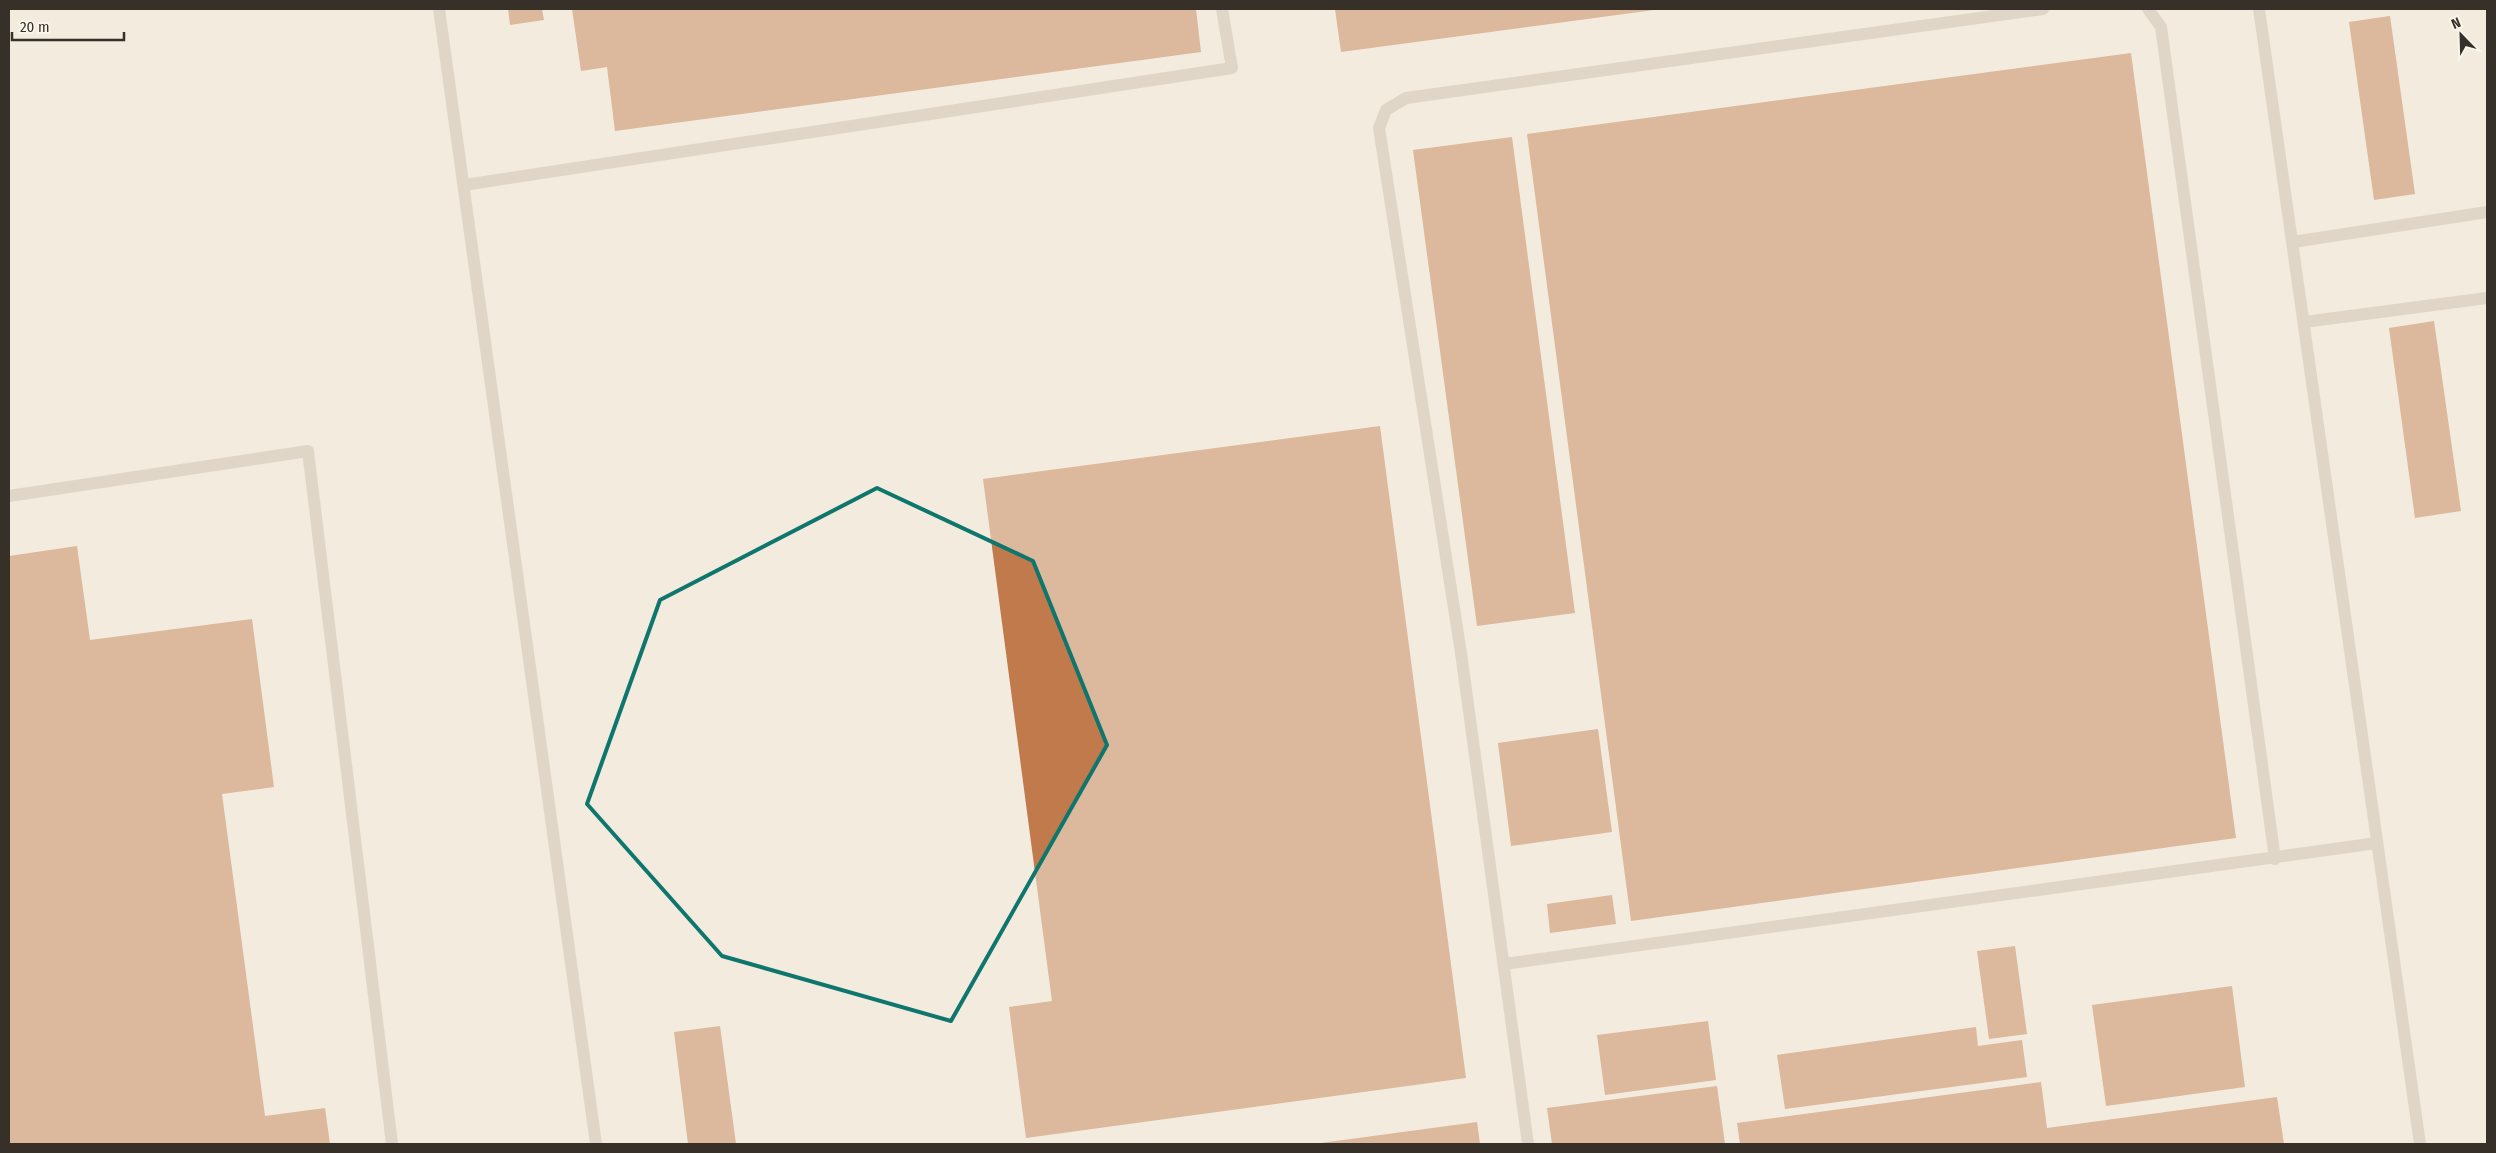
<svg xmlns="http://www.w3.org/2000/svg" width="2496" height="1153" viewBox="0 0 2496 1153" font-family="'Fira Sans Condensed',sans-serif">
  <rect width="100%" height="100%" fill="#f2ebde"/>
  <g fill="#c17a4c">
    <polygon points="508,9 542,9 544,20 510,25"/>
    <polygon points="572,9 1196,9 1201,52 615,131 607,67 581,71"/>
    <polygon points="1335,9 1654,9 1654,10 1341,52"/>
    <polygon points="2390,16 2415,194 2374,200 2349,22"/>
    <polygon points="2131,53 2236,838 1631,921 1527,134"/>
    <polygon points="1512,137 1575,613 1477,626 1413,150"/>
    <polygon points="2434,321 2461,511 2415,518 2389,328"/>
    <polygon points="1380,426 1466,1078 1026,1138 1009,1007 1052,1001 983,479"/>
    <polygon points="77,546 90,640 252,619 274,787 222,794 265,1116 325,1108 330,1144 9,1144 9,556"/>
    <polygon points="1598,729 1612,832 1511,846 1498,743"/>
    <polygon points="1612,895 1616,924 1550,933 1547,904"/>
    <polygon points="2015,946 2027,1034 1989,1039 1977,951"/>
    <polygon points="2232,986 2245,1087 2106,1106 2092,1005"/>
    <polygon points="1708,1021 1716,1080 1605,1095 1597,1035"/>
    <polygon points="720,1026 736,1144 688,1144 674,1032"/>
    <polygon points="1976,1027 1978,1046 2022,1040 2027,1077 1785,1109 1777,1055"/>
    <polygon points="2041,1082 2047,1128 2277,1097 2284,1144 1740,1144 1737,1123"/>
    <polygon points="1717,1086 1725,1144 1552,1144 1547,1108"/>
    <polygon points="1477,1122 1480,1144 1321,1144 1321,1143"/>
  </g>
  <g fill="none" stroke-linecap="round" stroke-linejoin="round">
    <g stroke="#cabdaa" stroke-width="12">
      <polyline points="439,9 596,1144"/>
      <polyline points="2148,9 2161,27 2275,859"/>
      <polyline points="2259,9 2420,1144"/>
      <polyline points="464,185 1232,68 1222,9"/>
      <polyline points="2293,242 2487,212"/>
      <polyline points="2304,322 2487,298"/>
      <polyline points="9,496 308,451 392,1144"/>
      <polyline points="1504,964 2377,843"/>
      <polyline points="1528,1144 1461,653 1379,128 1386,110 1406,98 2043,9"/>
    </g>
  </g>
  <path d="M0 0H2496V1153H0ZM 877,488 L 1033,561 L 1107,745 L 951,1021 L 722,956 L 587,804 L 660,600 Z" fill="#f2ebde" fill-opacity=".55" fill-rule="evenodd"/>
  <path fill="none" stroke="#0f766e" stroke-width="4" stroke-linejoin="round" d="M 877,488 L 1033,561 L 1107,745 L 951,1021 L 722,956 L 587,804 L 660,600 Z"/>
  <rect width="2496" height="1153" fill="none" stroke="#373029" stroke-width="20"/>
  <g transform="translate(2461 35) rotate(337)" stroke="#f9f5ea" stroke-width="4" paint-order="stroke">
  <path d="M0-4L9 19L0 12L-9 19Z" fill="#373029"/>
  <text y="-8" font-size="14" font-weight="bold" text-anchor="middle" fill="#373029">N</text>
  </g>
  <path d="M12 32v8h112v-8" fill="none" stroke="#373029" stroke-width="2.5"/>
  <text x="20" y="32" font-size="15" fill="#373029" stroke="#f9f5ea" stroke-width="4" paint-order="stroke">20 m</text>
</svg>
